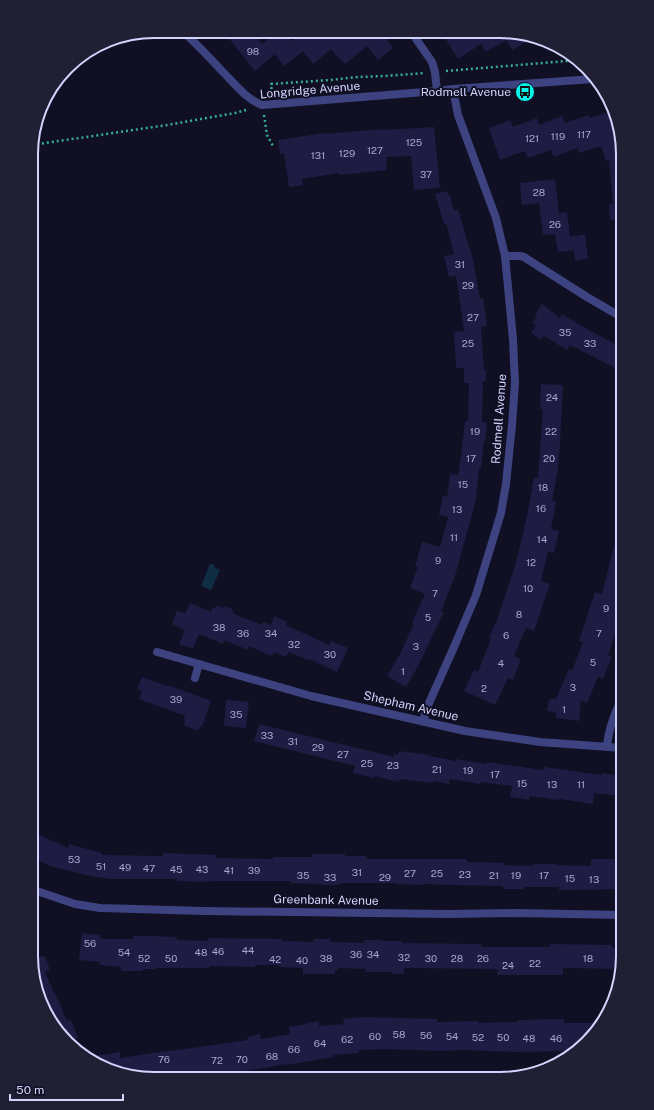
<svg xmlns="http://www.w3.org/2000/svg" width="654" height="1110" viewBox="0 0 654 1110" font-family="'Public Sans',sans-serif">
  <rect width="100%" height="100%" fill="#100f23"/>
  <polygon fill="#102d46" points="210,564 213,564 215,568 220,570 211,590 201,586"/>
  <g fill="#1e1c43">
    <polygon points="223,31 252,32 262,44 277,32 284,32 291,41 303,32 381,32 393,48 378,60 367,46 345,64 341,59 340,60 331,49 313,64 303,51 284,66 275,54 255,71"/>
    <polygon points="442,33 524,33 533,38 512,50 506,40 486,52 481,44 458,59"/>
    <polygon points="613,111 619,131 623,154 623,219 610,220 609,204 613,204 609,160 606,161 601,146 579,153 577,148 554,157 551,150 528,158 525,151 500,160 489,128 510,120 513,127 537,118 539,125 562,116 565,123 588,115 590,118"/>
    <polygon points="434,127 440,188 414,190 411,156 386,157 387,170 339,175 339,173 302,179 303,185 289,187 284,153 280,154 278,140 325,133 325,134 383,129 383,130"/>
    <polygon points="555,179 559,213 567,212 570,237 585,234 588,259 575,261 574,250 558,252 555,234 543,235 539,203 522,205 520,183"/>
    <polygon points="447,191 449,196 450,196 454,211 458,209 470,250 471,250 480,298 483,298 487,326 481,327 484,370 486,370 486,381 483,381 482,422 487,423 485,441 484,441 481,469 479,468 476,500 455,576 441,611 444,612 418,666 406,687 387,676 400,654 414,624 412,622 425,594 410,588 418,567 415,566 422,542 440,547 448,517 439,515 443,496 447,497 450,474 458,475 462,448 465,421 468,421 469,383 464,383 464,368 456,368 454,332 464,331 461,309 456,276 449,277 444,256 454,254 447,226 446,224 444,224 435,194"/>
    <polygon points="542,304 560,318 562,314 585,328 623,348 623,372 570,345 567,350 544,336 541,340 531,333 536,326 532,323 537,316 535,315"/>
    <polygon points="541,384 563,385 560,443 558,469 552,501 556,501 551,529 559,531 554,553 548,551 541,581 550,584 534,631 526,628 514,656 521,659 513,680 508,678 495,705 464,691 474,670 478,672 491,639 489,638 498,617 515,566 527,516 534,477 538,478 543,409 540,409"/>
    <polygon points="618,530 623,531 623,604 616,625 618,626 608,655 612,656 603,679 598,677 587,703 581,700 579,721 556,718 556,712 547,711 549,699 556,699 569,669 572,671 583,642 579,641 595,592 602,594"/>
    <polygon points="190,603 211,612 213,607 215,608 217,605 222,608 225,606 232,609 234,614 262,625 263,622 271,625 274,616 287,622 286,625 329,645 331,641 348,648 337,672 309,659 308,660 289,652 286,657 274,652 272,656 249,646 248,650 224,640 223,644 199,634 193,648 179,645 185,630 172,624 177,610 185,614"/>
    <polygon points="142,677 167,686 168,685 211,701 202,727 200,726 198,731 184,725 185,721 184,720 185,716 139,699 142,691 137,689"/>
    <polygon points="226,700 249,702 246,728 224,726"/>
    <polygon points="259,724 394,757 394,754 398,755 399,751 430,755 430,756 456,761 456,759 486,764 486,762 536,769 544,770 544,767 602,775 602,773 623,776 623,788 621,788 620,796 594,793 593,804 560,799 559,800 530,796 529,800 510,797 512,786 480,782 480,784 450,779 449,784 433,781 433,783 400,779 399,782 375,776 374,778 353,773 355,766 254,741"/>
    <polygon points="31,831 68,848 69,844 102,853 102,855 163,856 163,853 216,855 216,858 273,859 273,857 312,857 312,854 345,854 345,856 366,856 366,859 467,859 467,862 504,863 504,865 533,866 533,864 555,864 555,865 591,866 591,859 623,859 623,889 576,890 559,890 559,887 524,887 524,889 503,889 503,886 454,885 423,884 423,885 395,884 395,883 340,883 340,885 321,885 321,884 291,883 291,881 209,881 209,882 177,881 177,879 110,879 90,876 50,866 31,857"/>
    <polygon points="82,933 101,935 100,939 133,939 133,936 151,936 177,937 177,940 208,941 208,938 282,939 282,941 314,942 314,939 330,939 330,942 364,943 364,940 382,940 382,941 402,941 402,943 481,944 481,947 550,947 550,944 612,945 612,948 623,948 623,965 622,969 563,968 563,975 497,975 498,969 404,968 404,974 392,974 392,972 366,972 366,969 338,968 338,970 335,970 335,974 303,974 303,968 279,967 279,965 255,965 255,967 209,966 209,968 156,968 156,969 143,969 143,971 121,971 121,967 100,965 100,962 79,960"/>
    <polygon points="34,947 38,957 45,956 50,970 45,972 55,995 56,995 67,1021 71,1020 78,1038 68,1042 56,1031 38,996 31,956 31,948"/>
    <polygon points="361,1017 437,1019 437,1022 478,1021 478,1023 518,1022 518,1020 564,1019 564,1023 602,1023 598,1031 578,1051 518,1052 463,1050 441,1051 385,1049 359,1050 359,1053 333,1055 333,1057 287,1065 287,1064 235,1073 204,1076 205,1078 137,1078 88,1057 120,1052 120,1058 134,1056 152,1053 200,1047 248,1040 247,1037 260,1034 261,1039 290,1034 289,1027 306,1024 306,1023 319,1021 319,1026 344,1024 343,1019"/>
  </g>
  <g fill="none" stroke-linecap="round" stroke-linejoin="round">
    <g stroke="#34b098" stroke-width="2.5" stroke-dasharray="2 3" stroke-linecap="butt">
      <polyline points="446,71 579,60"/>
      <polyline points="272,94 271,84 330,80 358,77 384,76 425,73"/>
      <polyline points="264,115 267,135 273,146"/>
      <polyline points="32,145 167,125 235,113 246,110"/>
    </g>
    <g stroke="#3c4380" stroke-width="8">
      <path d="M 182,31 C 196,43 209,57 222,71 C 234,83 246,99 262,105 L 437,91 L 453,89 L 593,79"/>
      <polyline points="412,33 432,62 435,72 437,91"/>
      <polyline points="505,256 520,256 524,257 587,297 623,318"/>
      <polyline points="157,652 311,696 465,731 540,742 623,748"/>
      <polyline points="195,678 199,664"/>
      <polyline points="424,722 425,712 454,647 476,595 501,513 506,484 512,425 515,383 513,339 505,256 496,218 458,115 453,89"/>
      <path d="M 607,747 C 608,729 616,711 623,695"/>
      <polyline points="31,889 75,904 100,908 204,911 449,914 517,913 623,915"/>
    </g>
  </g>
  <defs>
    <g id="bus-disc" transform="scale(1)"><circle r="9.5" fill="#0af2e9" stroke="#100f23"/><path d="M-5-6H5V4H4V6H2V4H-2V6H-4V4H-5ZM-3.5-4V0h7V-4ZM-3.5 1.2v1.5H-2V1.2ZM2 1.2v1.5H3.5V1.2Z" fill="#111"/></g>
  </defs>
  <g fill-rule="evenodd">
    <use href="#bus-disc" x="525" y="92"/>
  </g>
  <g text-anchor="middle" stroke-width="4" stroke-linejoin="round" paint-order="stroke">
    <g font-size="10" fill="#a6a6ce">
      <text x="253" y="55">98</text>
      <text x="584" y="138">117</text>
      <text x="558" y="140">119</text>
      <text x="532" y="142">121</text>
      <text x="414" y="146">125</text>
      <text x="375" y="154">127</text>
      <text x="347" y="157">129</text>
      <text x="318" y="159">131</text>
      <text x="426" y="178">37</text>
      <text x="539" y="196">28</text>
      <text x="555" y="228">26</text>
      <text x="460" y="268">31</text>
      <text x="468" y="289">29</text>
      <text x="473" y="321">27</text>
      <text x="565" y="336">35</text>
      <text x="468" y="347">25</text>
      <text x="590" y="347">33</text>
      <text x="552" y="401">24</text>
      <text x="475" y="435">19</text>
      <text x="551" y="435">22</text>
      <text x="471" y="462">17</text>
      <text x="549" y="462">20</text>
      <text x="463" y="488">15</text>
      <text x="543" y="491">18</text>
      <text x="541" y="512">16</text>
      <text x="457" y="513">13</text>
      <text x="454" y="541">11</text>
      <text x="542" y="543">14</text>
      <text x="438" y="564">9</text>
      <text x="531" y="566">12</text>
      <text x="528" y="592">10</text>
      <text x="435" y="597">7</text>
      <text x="606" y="612">9</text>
      <text x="519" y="618">8</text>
      <text x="428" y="621">5</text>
      <text x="219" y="631">38</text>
      <text x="243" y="637">36</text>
      <text x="271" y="637">34</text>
      <text x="599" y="637">7</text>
      <text x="506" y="639">6</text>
      <text x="294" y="648">32</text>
      <text x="416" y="650">3</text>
      <text x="330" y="658">30</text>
      <text x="593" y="666">5</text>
      <text x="501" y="667">4</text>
      <text x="403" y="675">1</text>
      <text x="573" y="691">3</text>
      <text x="484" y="692">2</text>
      <text x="176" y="703">39</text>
      <text x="564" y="713">1</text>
      <text x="236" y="718">35</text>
      <text x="267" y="739">33</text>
      <text x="293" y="745">31</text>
      <text x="318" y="751">29</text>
      <text x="343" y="758">27</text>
      <text x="367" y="767">25</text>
      <text x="393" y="769">23</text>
      <text x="437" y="773">21</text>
      <text x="468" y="774">19</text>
      <text x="495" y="778">17</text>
      <text x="522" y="787">15</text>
      <text x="552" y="788">13</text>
      <text x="581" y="788">11</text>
      <text x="74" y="863">53</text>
      <text x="101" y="870">51</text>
      <text x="125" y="871">49</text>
      <text x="149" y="872">47</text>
      <text x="176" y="873">45</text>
      <text x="202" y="873">43</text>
      <text x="229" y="874">41</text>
      <text x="254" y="874">39</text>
      <text x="357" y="876">31</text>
      <text x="410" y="877">27</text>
      <text x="437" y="877">25</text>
      <text x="465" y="878">23</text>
      <text x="303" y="879">35</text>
      <text x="494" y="879">21</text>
      <text x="516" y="879">19</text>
      <text x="544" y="879">17</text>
      <text x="330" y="881">33</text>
      <text x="385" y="881">29</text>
      <text x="570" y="882">15</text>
      <text x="594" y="883">13</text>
      <text x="90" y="947">56</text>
      <text x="248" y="954">44</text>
      <text x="218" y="955">46</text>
      <text x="124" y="956">54</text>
      <text x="201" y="956">48</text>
      <text x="356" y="958">36</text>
      <text x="373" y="958">34</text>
      <text x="404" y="961">32</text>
      <text x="144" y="962">52</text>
      <text x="171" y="962">50</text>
      <text x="326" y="962">38</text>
      <text x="431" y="962">30</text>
      <text x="457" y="962">28</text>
      <text x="483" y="962">26</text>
      <text x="588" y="962">18</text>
      <text x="275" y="963">42</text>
      <text x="302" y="964">40</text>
      <text x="535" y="967">22</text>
      <text x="508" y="969">24</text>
      <text x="399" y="1038">58</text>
      <text x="426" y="1039">56</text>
      <text x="375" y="1040">60</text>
      <text x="452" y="1040">54</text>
      <text x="478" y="1041">52</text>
      <text x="503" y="1041">50</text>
      <text x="529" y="1042">48</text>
      <text x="556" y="1042">46</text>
      <text x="347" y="1043">62</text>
      <text x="320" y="1047">64</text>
      <text x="294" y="1053">66</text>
      <text x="272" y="1060">68</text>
      <text x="164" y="1063">76</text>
      <text x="242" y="1063">70</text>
      <text x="217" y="1064">72</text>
    </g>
    <g font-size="12" fill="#d3d4fd" stroke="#100f23">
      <text transform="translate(310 90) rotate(-5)" y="4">Longridge Avenue</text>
      <text transform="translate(499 419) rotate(-86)" y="4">Rodmell Avenue</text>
      <text transform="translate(411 706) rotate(13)" y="4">Shepham Avenue</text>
      <text transform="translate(326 900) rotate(1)" y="4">Greenbank Avenue</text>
    </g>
    <g font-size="12" fill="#d3d4fd" stroke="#100f23" text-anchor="end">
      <text x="511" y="96">Rodmell Avenue</text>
    </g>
  </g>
  <path d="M0 0H654V1110H0ZM154 38H500A116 116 0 0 1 616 154V956A116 116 0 0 1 500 1072H154A116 116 0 0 1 38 956V154A116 116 0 0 1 154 38Z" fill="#201f34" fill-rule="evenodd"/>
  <path fill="none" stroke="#d3d4fd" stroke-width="2" d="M154 38H500A116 116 0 0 1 616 154V956A116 116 0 0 1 500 1072H154A116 116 0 0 1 38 956V154A116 116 0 0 1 154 38Z"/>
  <path d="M10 1094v6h113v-6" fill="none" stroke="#d3d4fd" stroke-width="2"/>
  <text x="16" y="1094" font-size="12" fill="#d3d4fd" stroke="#100f23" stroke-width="3" paint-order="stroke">50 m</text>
</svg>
